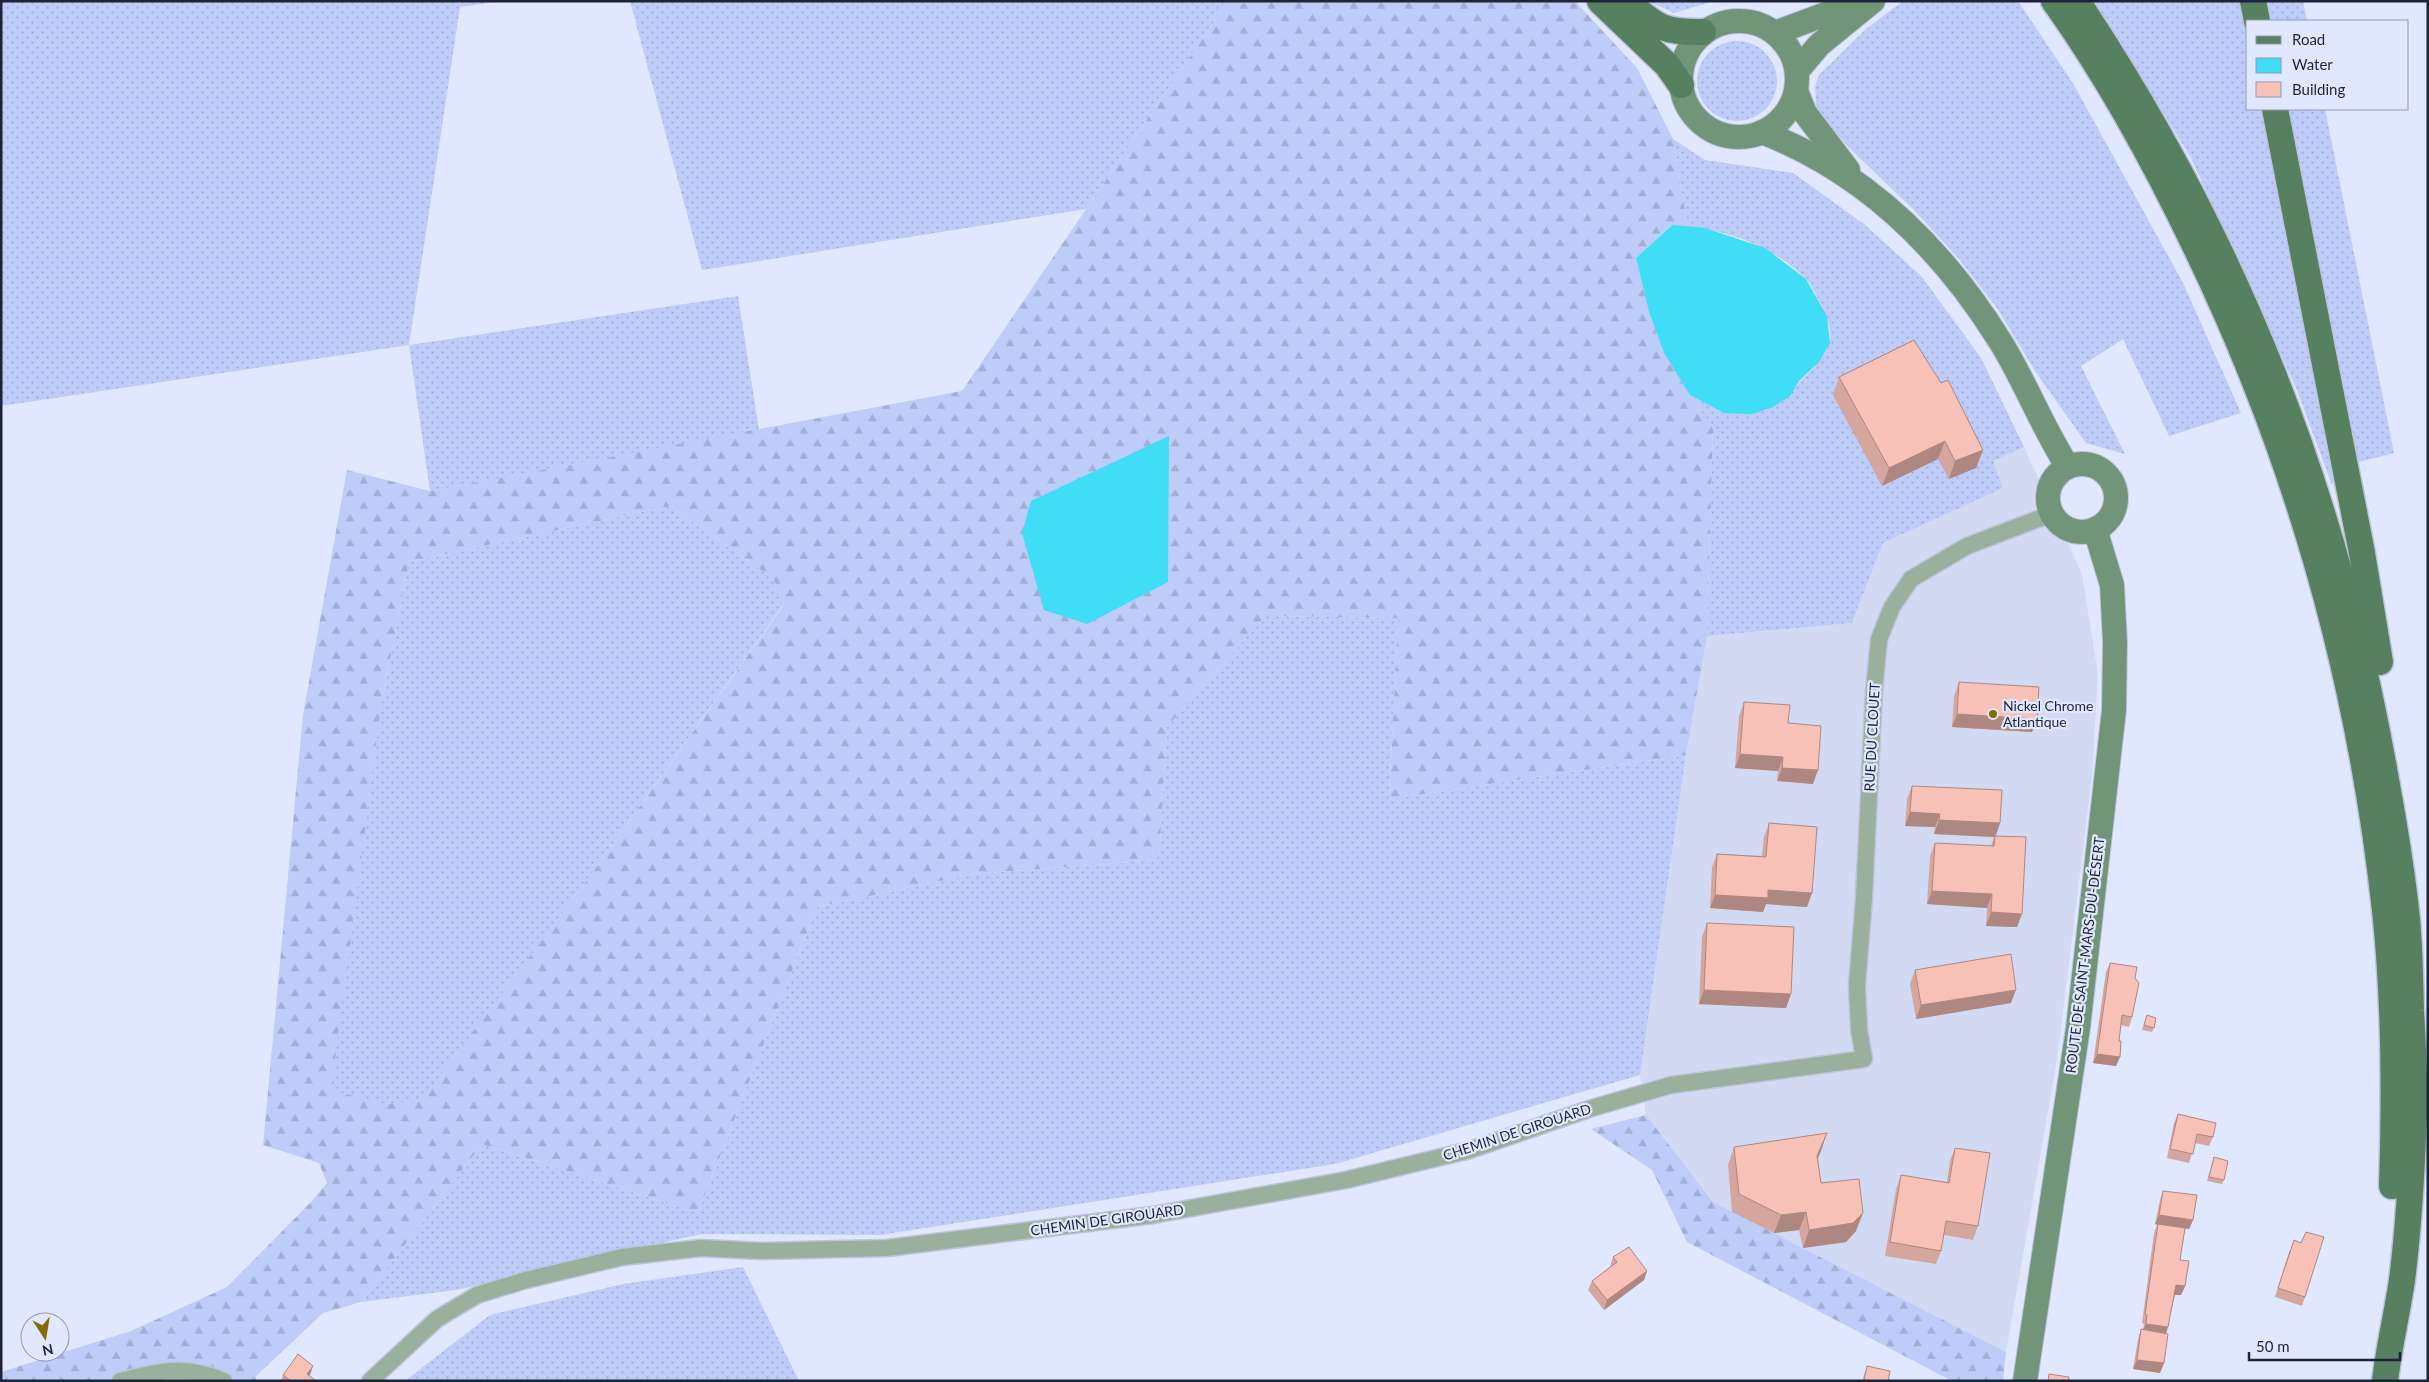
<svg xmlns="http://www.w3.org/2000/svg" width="2429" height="1382" viewBox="0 0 2429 1382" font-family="Lato,sans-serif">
  <defs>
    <pattern id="grass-dots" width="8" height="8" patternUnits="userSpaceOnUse" patternTransform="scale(1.25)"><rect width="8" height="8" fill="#bdccf8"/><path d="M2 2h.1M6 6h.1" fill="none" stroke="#a2afd5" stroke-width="1.8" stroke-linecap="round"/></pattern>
    <pattern id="forest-firs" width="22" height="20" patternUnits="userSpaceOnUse" patternTransform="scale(1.25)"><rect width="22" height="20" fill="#bdccf8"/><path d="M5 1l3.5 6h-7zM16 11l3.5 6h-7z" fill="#a2afd5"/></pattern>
  </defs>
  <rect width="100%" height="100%" fill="#dfe8ff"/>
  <polygon fill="#d1d9f3" points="2024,447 2082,574 2098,675 2092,776 2057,1060 2006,1352 1713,1202 1646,1115 1640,1075 1686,755 1707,636 1852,623 1883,543 2003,488 1993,461"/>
  <g fill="url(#grass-dots)">
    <polygon points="1,1 503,1 460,7 409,345 738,296 759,430 430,491 409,345 1,406"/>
    <polygon points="630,1 1228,1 1086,209 702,270"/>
    <polygon points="1648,1 1715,1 1674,13"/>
    <polygon points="1903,1 2018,1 2074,85 2183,283 2241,413 2169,436 2123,339 2081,366 2125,454 2086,443 2035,371 1999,311 1959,259 1914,210 1842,141 1822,116 1816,105 1815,86 1819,75 1866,29"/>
    <polygon points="2094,1 2303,1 2307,21 2248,21 2248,109 2325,109 2394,453 2336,468 2332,485 2297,390 2191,158"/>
    <circle cx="1737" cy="81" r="40"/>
    <path d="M 1673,139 L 1705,160 L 1793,173 L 1864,224 L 1922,277 L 1981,358 L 2024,447 L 1993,461 L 2003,488 L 1883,543 L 1852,623 L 1707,636 L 1713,429 L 1690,395 L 1724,413 L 1790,395 C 1801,377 1821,365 1829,344 C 1834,332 1826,314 1821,304 C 1816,296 1812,284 1805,278 C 1775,249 1730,229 1688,228 Z"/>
    <polygon points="670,506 774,579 783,605 590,876 421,1102 384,1104 330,1090 381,706 409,562"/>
    <polygon points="1265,616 1398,618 1389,799 1686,755 1640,1075 1335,1164 880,1235 701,1234 456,1290 361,1302 482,1144 698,1213 817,907 973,874 1159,860 1167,727"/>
    <polygon points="743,1267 799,1381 405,1381 490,1315 623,1284"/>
  </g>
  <g fill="url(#forest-firs)" fill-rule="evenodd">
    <path d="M 1228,1 L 1575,1 L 1637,68 L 1673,139 L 1688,228 L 1671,225 L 1636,258 L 1649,312 L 1664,353 L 1713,429 L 1707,636 L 1686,755 L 1389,799 L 1398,618 L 1265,616 L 1167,727 L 1159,860 L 973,874 L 817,907 L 698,1213 L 482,1144 L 361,1302 L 323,1313 L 256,1376 L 256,1381 L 1,1381 L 1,1372 L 131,1331 L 227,1287 L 311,1202 L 327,1183 L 319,1163 L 263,1145 L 303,715 L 347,470 L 430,491 L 962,391 ZM 670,506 L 774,579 L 783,606 L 590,876 L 421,1101 L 384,1104 L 331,1090 L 381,706 L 409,562 Z"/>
    <polygon points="1646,1115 1713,1202 2006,1352 2003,1381 1952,1381 1687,1242 1652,1170 1591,1129"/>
  </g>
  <g fill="#3fddf6">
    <polygon points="1672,225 1705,228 1765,248 1806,279 1827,316 1830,343 1819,362 1799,381 1790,396 1773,407 1752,414 1724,413 1690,395 1664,353 1649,312 1636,258"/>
    <polygon points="1169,436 1168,582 1087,624 1044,610 1022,533 1031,501"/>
  </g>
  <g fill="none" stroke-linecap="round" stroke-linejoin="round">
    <g stroke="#bcc5db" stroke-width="19">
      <g id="street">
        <path d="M 120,1381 C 158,1371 186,1364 224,1381"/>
        <polyline points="370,1381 437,1319 477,1295 526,1280 622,1257 701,1248 761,1251 887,1248 1153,1215 1346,1180 1470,1150 1592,1108 1671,1085 1864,1059 1859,1029 1857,985 1864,898 1874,691 1879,639 1892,607 1911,579 1967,546 2051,514"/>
      </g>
    </g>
    <g stroke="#bcc5db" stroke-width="26">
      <g id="secondary">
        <circle cx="1739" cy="79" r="58"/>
        <polyline points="1775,33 1861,1"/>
        <polyline points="1797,71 1819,45 1873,1"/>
        <polyline points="1796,91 1805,113 1848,170"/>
        <path d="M 1762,132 C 1865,172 1942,248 2000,341 C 2025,381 2042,427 2068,467"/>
        <circle cx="2082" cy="498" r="34"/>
        <polyline points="2025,1381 2078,1028 2114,710 2115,642 2112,585 2095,529"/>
      </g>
    </g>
    <g stroke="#bcc5db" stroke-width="29">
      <g id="primary">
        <polyline points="1600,1 1667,65 1681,85"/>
        <path d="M 1626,1 C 1656,26 1662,33 1703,32"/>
        <path d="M 2054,1 C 2110,79 2157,166 2198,252 C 2298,460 2360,681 2385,910 C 2395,1002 2395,1094 2392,1186"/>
        <path d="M 2077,1 C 2238,243 2336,494 2386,780 C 2394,823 2401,866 2406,910 C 2410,943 2410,978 2411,1011 C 2413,1045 2415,1079 2414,1113 C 2412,1169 2409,1225 2402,1280 C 2397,1314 2389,1347 2385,1381"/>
        <polyline points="2253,1 2257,21"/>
        <polyline points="2275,109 2362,553 2380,662"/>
      </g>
    </g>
    <use href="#street" stroke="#99b09d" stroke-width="16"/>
    <use href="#secondary" stroke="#729479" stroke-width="24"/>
    <use href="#primary" stroke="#56805f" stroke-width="26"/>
  </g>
  <g fill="#d5a69d">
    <polygon points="1914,340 1976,468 1949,479 1938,459 1882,486 1833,395 1839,377"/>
    <polygon points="1959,682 2037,719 2032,732 1952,727 1954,696"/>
    <polygon points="1744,702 1788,723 1813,784 1777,781 1778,771 1735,768 1739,716"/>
    <polygon points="1912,786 2000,823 1996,836 2017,927 1986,926 1987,908 1927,904 1930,856 1935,843 1991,846 1994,837 1934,834 1935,827 1905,826 1907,799"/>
    <polygon points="1769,823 1807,907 1766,904 1763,912 1710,908 1712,867 1717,854 1762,856 1764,837"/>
    <polygon points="1707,923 1791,994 1786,1008 1699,1004 1702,937"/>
    <polygon points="2110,963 2135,978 2132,1017 2129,1027 2121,1025 2116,1066 2093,1063 2106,972"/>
    <polygon points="1915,970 2011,1003 1916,1019 1910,984"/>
    <polygon points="2147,1015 2154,1028 2152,1032 2142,1030"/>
    <polygon points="2178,1114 2213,1137 2209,1146 2195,1143 2189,1163 2167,1158 2174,1123"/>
    <polygon points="1827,1133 1818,1158 1821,1183 1856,1231 1846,1242 1803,1248 1799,1230 1774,1233 1732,1212 1728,1165 1734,1147"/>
    <polygon points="1955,1148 1978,1226 1973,1240 1944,1235 1941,1251 1936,1264 1885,1256 1896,1189 1901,1175 1947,1182 1950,1161"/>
    <polygon points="2214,1157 2224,1180 2222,1184 2207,1181"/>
    <polygon points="2163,1191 2193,1220 2189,1229 2185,1228 2180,1260 2185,1286 2181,1295 2175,1295 2166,1333 2164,1363 2160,1373 2133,1369 2138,1339 2141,1329 2143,1330 2144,1324 2142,1323 2154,1233 2157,1225 2155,1224 2160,1200"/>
    <polygon points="2290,1249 2305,1297 2302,1306 2275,1297"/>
    <polygon points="1613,1257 1647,1271 1644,1280 1604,1310 1588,1290 1592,1281 1610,1267"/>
    <polygon points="1867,1366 1888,1381 1862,1381"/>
    <polygon points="283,1375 310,1375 309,1376 314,1381 281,1381"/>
  </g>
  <g fill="#ae8780">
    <polygon points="1945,441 1938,459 1882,486 1889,468"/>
    <polygon points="1983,450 1976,468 1949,479 1955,461"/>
    <polygon points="1957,714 2037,719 2032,732 1952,727"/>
    <polygon points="1740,754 1783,757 1778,771 1735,768"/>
    <polygon points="1782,768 1818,770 1813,784 1777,781"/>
    <polygon points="1910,812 1940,814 1935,827 1905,826"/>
    <polygon points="1939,820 2000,823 1995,837 1934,834"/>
    <polygon points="1768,890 1812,893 1807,907 1766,904 1763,912 1710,908 1715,895"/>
    <polygon points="1932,891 1992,894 1987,908 1927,904"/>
    <polygon points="1991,912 2022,914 2017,927 1986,926"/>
    <polygon points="1704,990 1791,994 1786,1008 1699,1004"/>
    <polygon points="2016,990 2011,1003 1916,1019 1921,1005"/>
    <polygon points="2097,1054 2120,1057 2116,1066 2093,1063"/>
    <polygon points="1827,1133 1821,1151 1811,1174 1817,1156"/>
    <polygon points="1806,1212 1799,1230 1774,1233 1781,1215"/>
    <polygon points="1863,1213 1856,1231 1846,1242 1803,1248 1809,1230"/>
    <polygon points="2159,1215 2193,1220 2189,1229 2155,1224"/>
    <polygon points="1647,1271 1644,1280 1604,1310 1607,1300"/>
    <polygon points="2176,1285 2185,1286 2181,1295 2173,1295"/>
    <polygon points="2146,1324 2168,1327 2165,1337 2142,1333"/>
    <polygon points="2137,1360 2164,1363 2160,1373 2133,1369"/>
    <polygon points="313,1366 310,1375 306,1381 307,1374"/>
  </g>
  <g fill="#f8c1b7" stroke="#ae8780">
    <polygon points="1914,340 1941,383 1948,380 1983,450 1955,461 1945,441 1889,468 1839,377"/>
    <polygon points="1959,682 2039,687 2037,719 1957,714"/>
    <polygon points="1744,702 1790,705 1788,723 1821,726 1818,770 1782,768 1783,757 1740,754"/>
    <polygon points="1912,786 2002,790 2000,823 1939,820 1940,814 1910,812"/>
    <polygon points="1769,823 1817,827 1812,893 1768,890 1768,898 1715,895 1717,854 1766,857"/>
    <polygon points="1995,836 2026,837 2022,914 1991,912 1992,894 1932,891 1935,843 1994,846"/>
    <polygon points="1707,923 1794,927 1791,994 1704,990"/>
    <polygon points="2011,954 2016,990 1921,1005 1915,970"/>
    <polygon points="2110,963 2137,967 2135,978 2139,983 2132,1017 2122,1015 2119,1041 2121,1041 2120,1057 2097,1054"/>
    <polygon points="2147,1015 2156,1018 2154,1028 2144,1025"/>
    <polygon points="2178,1114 2216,1123 2213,1137 2197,1134 2193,1154 2170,1149"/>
    <polygon points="1827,1133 1817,1156 1821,1183 1859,1179 1863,1213 1853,1223 1809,1230 1806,1212 1781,1215 1739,1194 1734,1147"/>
    <polygon points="1955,1148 1990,1153 1978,1226 1946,1221 1941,1251 1890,1242 1901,1175 1949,1183"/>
    <polygon points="2214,1157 2228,1161 2224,1180 2209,1177"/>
    <polygon points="2163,1191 2197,1195 2193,1220 2159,1215"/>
    <polygon points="2158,1224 2185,1228 2180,1260 2189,1261 2185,1286 2176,1285 2168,1327 2146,1324 2147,1315 2145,1314"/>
    <polygon points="2306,1232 2324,1237 2305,1297 2278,1288 2294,1240 2301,1243"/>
    <polygon points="1629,1247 1647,1271 1607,1300 1592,1281 1617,1262 1613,1257"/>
    <polygon points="2141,1329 2168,1334 2164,1363 2137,1360"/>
    <polygon points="298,1354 313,1366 307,1374 315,1380 314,1381 291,1381 283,1375"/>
    <polygon points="1867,1366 1890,1371 1888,1381 1864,1381"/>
    <polygon points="2049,1374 2069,1377 2069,1381 2048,1381"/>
  </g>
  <circle fill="#866a06" stroke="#dfe8ff" stroke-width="2" cx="1993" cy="714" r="5"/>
  <g text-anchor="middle" stroke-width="4.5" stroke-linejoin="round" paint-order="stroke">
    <g font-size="14" fill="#1d2439" stroke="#dfe8ff" text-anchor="start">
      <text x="2003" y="711">Nickel Chrome<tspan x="2003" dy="16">Atlantique</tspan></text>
    </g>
    <g font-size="14" fill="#1d2439" stroke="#dfe8ff">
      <text transform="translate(1872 737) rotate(-87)" y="5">RUE DU CLOUET</text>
      <text transform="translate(2085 955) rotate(-83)" y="5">ROUTE DE SAINT-MARS-DU-DÉSERT</text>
      <text transform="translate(1517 1132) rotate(-18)" y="5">CHEMIN DE GIROUARD</text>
      <text transform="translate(1107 1220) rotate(-8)" y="5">CHEMIN DE GIROUARD</text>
    </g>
  </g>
  <rect width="2429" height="1382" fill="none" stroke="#1d2439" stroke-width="5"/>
  <rect x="2246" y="20" width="162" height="90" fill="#dfe8ff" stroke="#919ab0"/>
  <rect x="2256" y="36" width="25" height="8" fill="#56805f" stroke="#919ab0"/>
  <text x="2292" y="45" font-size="15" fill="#1d2439">Road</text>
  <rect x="2256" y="58" width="25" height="15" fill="#3fddf6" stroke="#919ab0"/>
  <text x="2292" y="70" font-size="15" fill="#1d2439">Water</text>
  <rect x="2256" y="82" width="25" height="15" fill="#f8c1b7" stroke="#919ab0"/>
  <text x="2292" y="95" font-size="15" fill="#1d2439">Building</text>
  <g transform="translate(45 1337) rotate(168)"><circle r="24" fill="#dfe8ff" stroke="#919ab0"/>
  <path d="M0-4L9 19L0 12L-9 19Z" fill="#866a06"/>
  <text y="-8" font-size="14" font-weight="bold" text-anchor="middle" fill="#1d2439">N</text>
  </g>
  <path d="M2249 1352v8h151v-8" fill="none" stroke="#1d2439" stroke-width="2.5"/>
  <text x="2256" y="1352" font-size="15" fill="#1d2439" stroke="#dfe8ff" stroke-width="4" paint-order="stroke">50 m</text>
</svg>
